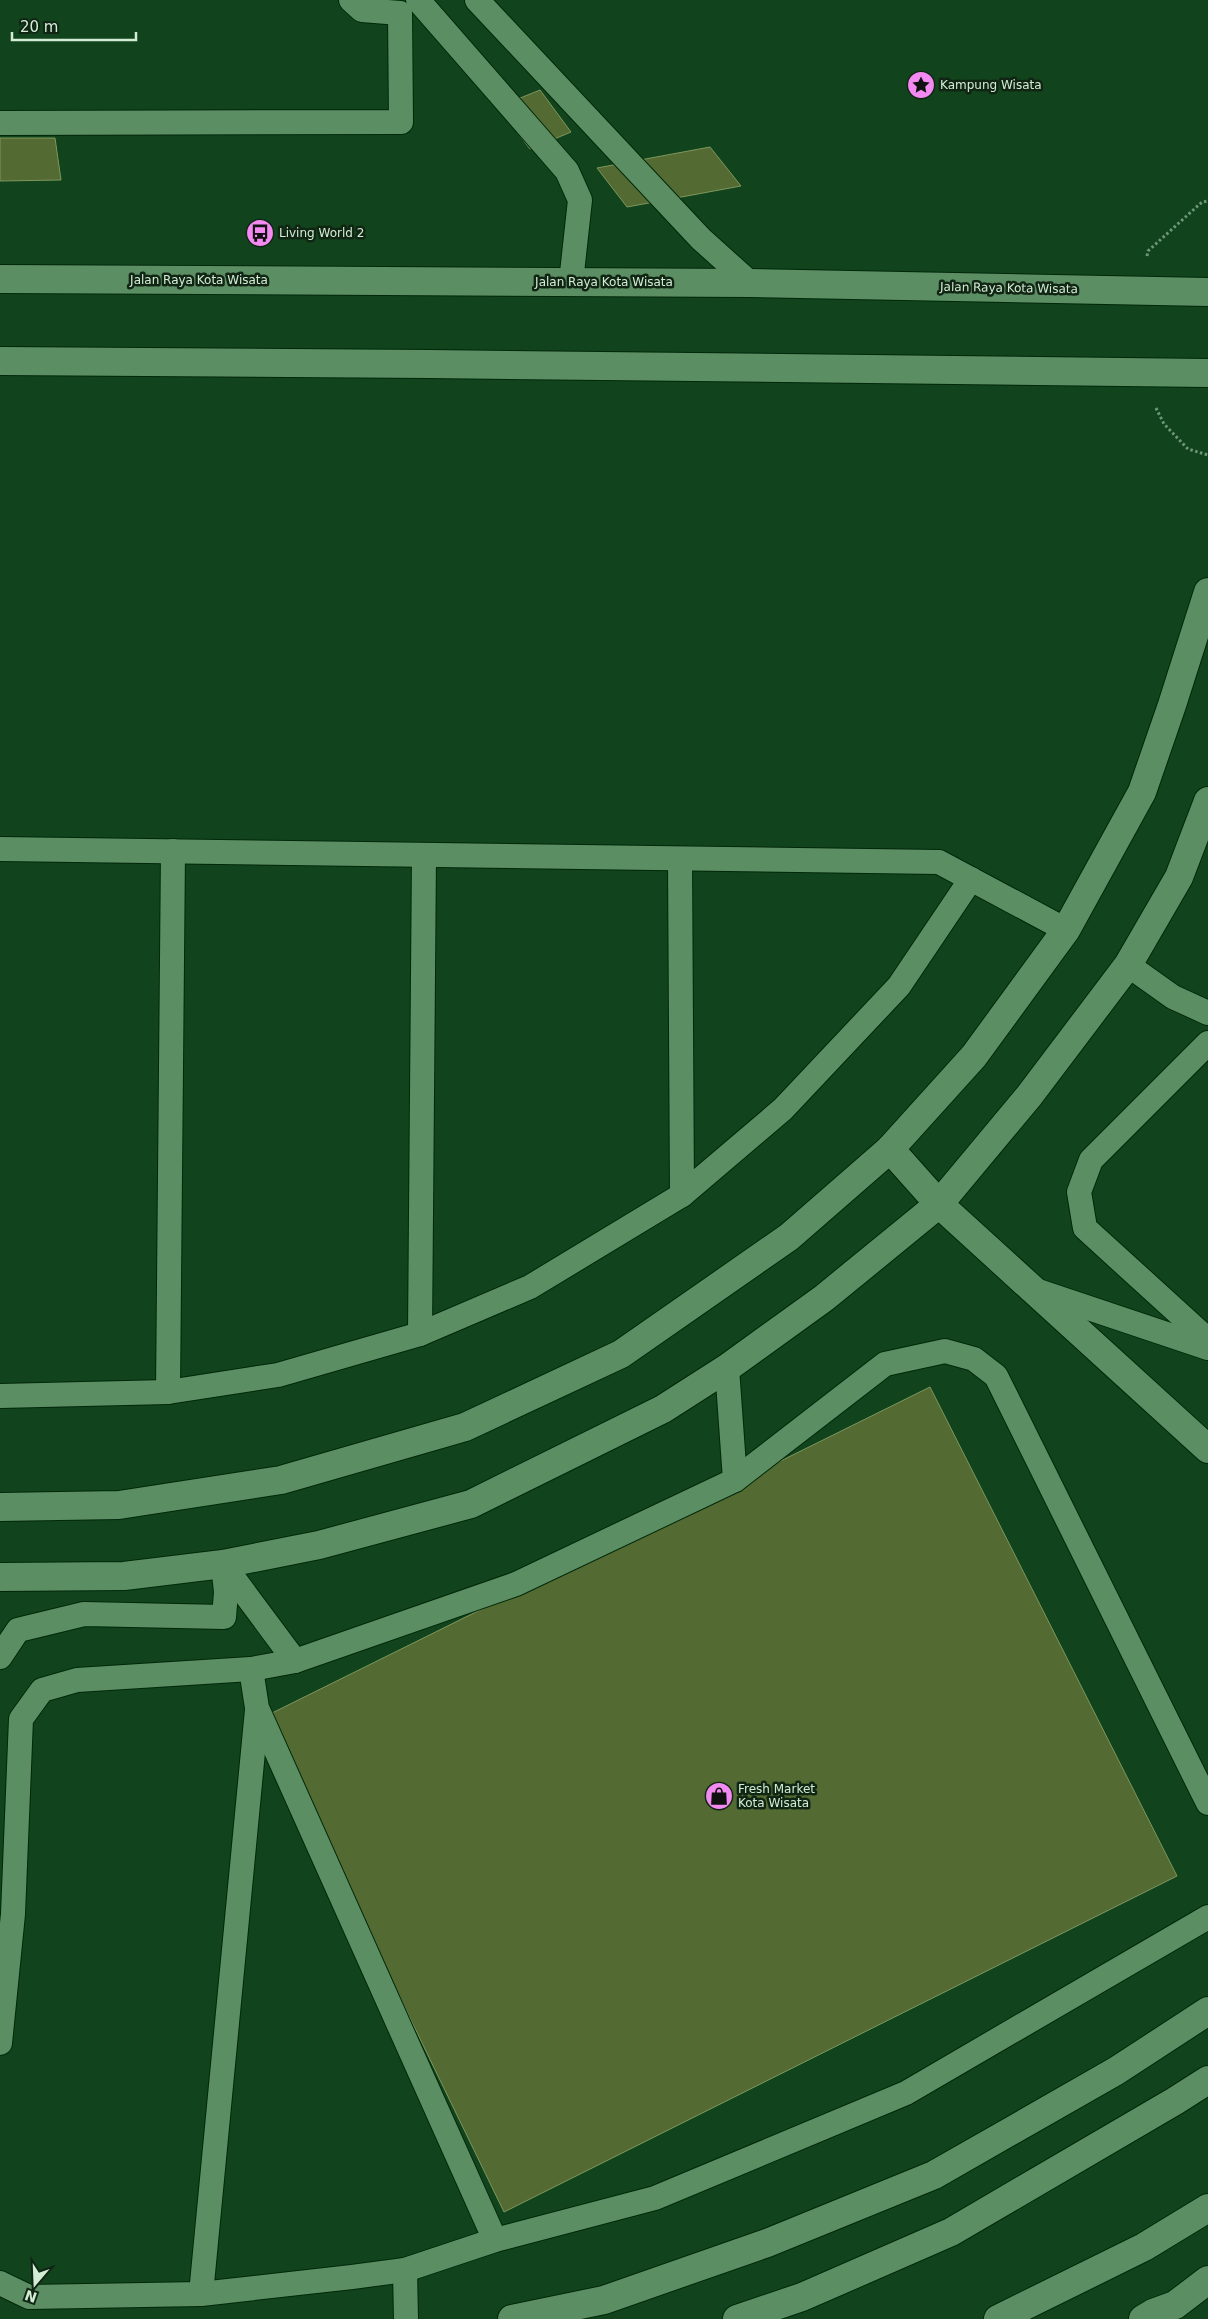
<svg xmlns="http://www.w3.org/2000/svg" width="1208" height="2319" viewBox="0 0 1208 2319" font-family="'DejaVu Sans',sans-serif">
  <rect width="100%" height="100%" fill="#11441c"/>
  <g fill="#536a32" stroke="#7e975e">
    <polygon points="540,90 571,132 530,149 498,107"/>
    <polygon points="0,138 55,138 61,180 0,181"/>
    <polygon points="710,147 741,186 627,207 597,168"/>
    <polygon points="930,1387 1177,1876 504,2212 264,1717"/>
  </g>
  <g fill="none" stroke-linecap="round" stroke-linejoin="round">
    <g stroke="#01280a" stroke-width="26">
      <g id="service">
        <polyline points="418,0 567,171 580,200 571,282"/>
        <polyline points="477,0 701,239 750,283"/>
        <polyline points="0,123 401,122 400,13 362,10 351,0"/>
        <polyline points="0,849 939,862 1066,930"/>
        <polyline points="680,859 682,1195"/>
        <polyline points="1128,965 1173,997 1208,1013"/>
        <polyline points="1208,1043 1091,1160 1079,1192 1085,1228 1208,1340"/>
        <polyline points="1035,1290 1208,1348"/>
        <polyline points="420,1334 424,855"/>
        <polyline points="727,1368 735,1480"/>
        <polyline points="168,1392 173,851"/>
        <polyline points="0,1396 168,1392 278,1375 420,1334 530,1287 682,1195 783,1109 899,986 971,879"/>
        <polyline points="223,1564 295,1661"/>
        <polyline points="0,1657 18,1630 84,1614 224,1617 226,1592 223,1564"/>
        <polyline points="251,1669 257,1708 495,2240"/>
        <polyline points="0,2043 13,1914 21,1719 42,1690 77,1680 251,1669 295,1661 516,1584 735,1480 885,1364 945,1351 974,1359 996,1376 1208,1803"/>
        <polyline points="405,2270 406,2319"/>
        <polyline points="0,2283 29,2297 201,2294 352,2277 405,2270 495,2240 655,2198 906,2093 1208,1917"/>
        <polyline points="201,2294 257,1710"/>
      </g>
    </g>
    <g stroke="#01280a" stroke-width="30">
      <g id="minor">
        <polyline points="890,1149 939,1204 1208,1449"/>
        <polyline points="0,1507 119,1505 281,1480 465,1427 621,1354 789,1237 890,1149 974,1056 1066,930 1142,792 1172,705 1208,592"/>
        <polyline points="0,1577 124,1576 223,1564 319,1545 471,1504 663,1409 727,1368 824,1298 939,1204 1029,1096 1128,965 1179,877 1208,801"/>
        <polyline points="512,2319 604,2300 767,2243 934,2175 1116,2071 1208,2011"/>
        <polyline points="1143,2319 1153,2313 1175,2305 1208,2280"/>
      </g>
    </g>
    <g stroke="#01280a" stroke-width="30">
      <g id="tertiary">
        <polyline points="0,279 750,283 1208,292"/>
        <polyline points="0,361 429,364 1208,373"/>
        <polyline points="737,2319 802,2297 951,2232 1175,2101 1208,2080"/>
        <polyline points="998,2319 1144,2247 1208,2208"/>
      </g>
    </g>
    <g stroke="#6f9676" stroke-width="3" stroke-dasharray="2.5 2.5" stroke-linecap="butt">
      <polyline points="1147,256 1148,251 1202,202 1208,201"/>
      <polyline points="1156,408 1164,424 1188,449 1208,455"/>
    </g>
    <use href="#service" stroke="#5c8e63" stroke-width="24"/>
    <use href="#minor" stroke="#5c8e63" stroke-width="28"/>
    <use href="#tertiary" stroke="#5c8e63" stroke-width="28"/>
  </g>
  <defs>
    <g id="sight-disc" transform="scale(1.4375)"><circle r="9.5" fill="#f38af1" stroke="#102513"/><path d="M0-6L1.8-2.2L6-1.7L2.9 1.2L3.7 5.4L0 3.3L-3.7 5.4L-2.9 1.2L-6-1.7L-1.8-2.2Z" fill="#111"/></g>
    <g id="bus-disc" transform="scale(1.4375)"><circle r="9.5" fill="#f38af1" stroke="#102513"/><path d="M-5-6H5V4H4V6H2V4H-2V6H-4V4H-5ZM-3.5-4V0h7V-4ZM-3.5 1.2v1.5H-2V1.2ZM2 1.2v1.5H3.5V1.2Z" fill="#111"/></g>
    <g id="shop-disc" transform="scale(1.4375)"><circle r="9.5" fill="#f38af1" stroke="#102513"/><path d="M-5-2.5h2.3a2.7 3.5 0 0 1 5.4 0H5L5.5 6h-11ZM-1.5-2.5h3a1.5 2.3 0 0 0-3 0Z" fill="#111"/></g>
  </defs>
  <g fill-rule="evenodd">
    <use href="#sight-disc" x="921" y="85"/>
    <use href="#bus-disc" x="260" y="233"/>
    <use href="#shop-disc" x="719" y="1796"/>
  </g>
  <g text-anchor="middle" stroke-width="5" stroke-linejoin="round" paint-order="stroke">
    <g font-size="12" fill="#d3edd5" stroke="#102513" text-anchor="start">
      <text x="940" y="89">Kampung Wisata</text>
      <text x="279" y="237">Living World 2</text>
      <text x="738" y="1793">Fresh Market<tspan x="738" dy="14">Kota Wisata</tspan></text>
    </g>
    <g font-size="12" fill="#d3edd5" stroke="#102513">
      <text x="199" y="284">Jalan Raya Kota Wisata</text>
      <text x="604" y="286">Jalan Raya Kota Wisata</text>
      <text transform="translate(1009 288) rotate(1)" y="4">Jalan Raya Kota Wisata</text>
    </g>
  </g>
  <g transform="translate(35 2284) rotate(199)" stroke="#102513" stroke-width="4" paint-order="stroke">
  <path d="M0-4L9 19L0 12L-9 19Z" fill="#d3edd5"/>
  <text y="-8" font-size="14" font-weight="bold" text-anchor="middle" fill="#d3edd5">N</text>
  </g>
  <path d="M12 32v8h124v-8" fill="none" stroke="#d3edd5" stroke-width="2.5"/>
  <text x="20" y="32" font-size="15" fill="#d3edd5" stroke="#102513" stroke-width="4" paint-order="stroke">20 m</text>
</svg>
